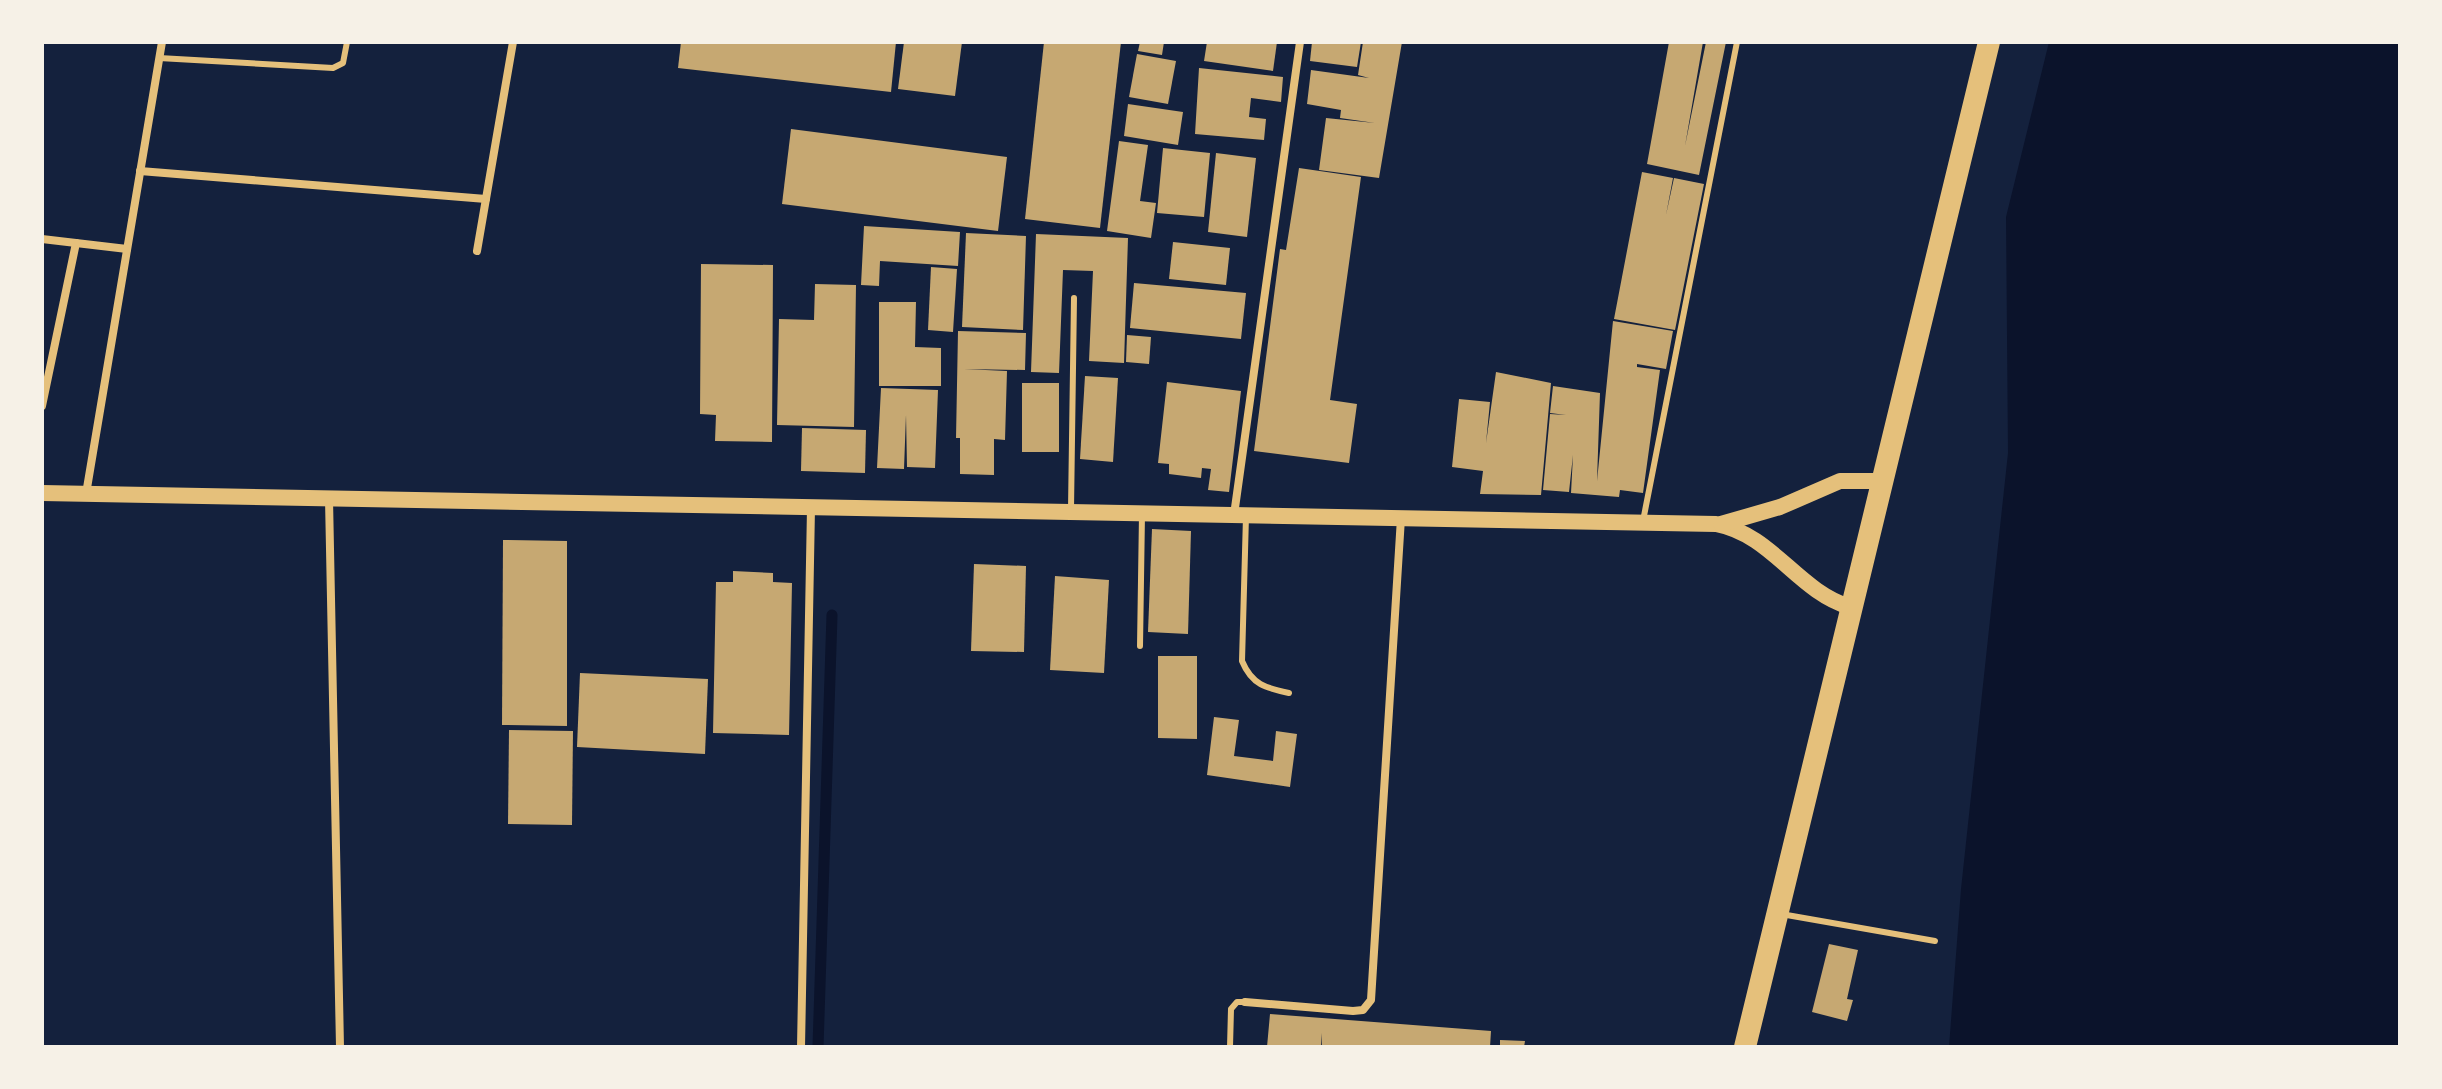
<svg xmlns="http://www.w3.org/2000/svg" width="2442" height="1089" viewBox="0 0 2442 1089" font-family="'Golos Text',sans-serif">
  <rect width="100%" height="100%" fill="#14213d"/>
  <polygon fill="#0b132b" points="2049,42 2400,42 2400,1047 1949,1047 1961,889 2008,453 2006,217"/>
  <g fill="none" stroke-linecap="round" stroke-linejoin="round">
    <polyline stroke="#0b132b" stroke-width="11" points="818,1047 832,615"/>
  </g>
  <g fill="#c6a872">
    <polygon points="681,42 896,42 891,92 678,68"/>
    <polygon points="904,42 962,42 955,96 898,89"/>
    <polygon points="1044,42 1121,42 1100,228 1025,219"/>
    <polygon points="1140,42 1164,42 1162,55 1138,51"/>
    <polygon points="1207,42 1277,42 1273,71 1204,61"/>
    <polygon points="1312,42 1361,42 1357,67 1310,61"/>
    <polygon points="1363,42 1402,42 1379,178 1319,170 1326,118 1375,123 1340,118 1341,110 1307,104 1311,70 1369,78 1358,75"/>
    <polygon points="1669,42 1703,42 1685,146 1706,42 1726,42 1699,175 1647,164"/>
    <polygon points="1137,54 1176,61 1168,104 1129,97"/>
    <polygon points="1199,68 1283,77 1281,102 1251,98 1249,117 1266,119 1264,140 1195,134"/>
    <polygon points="1128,104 1183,112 1178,145 1124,136"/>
    <polygon points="791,129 1007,157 998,231 782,204"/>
    <polygon points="1119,141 1148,145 1140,201 1156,203 1151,238 1107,231"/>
    <polygon points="1163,148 1210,153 1204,217 1157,213"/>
    <polygon points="1216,153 1256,158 1247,237 1208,232"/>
    <polygon points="1299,168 1361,177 1330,400 1357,404 1349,463 1254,451 1280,249 1286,250"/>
    <polygon points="1642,172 1673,178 1666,215 1674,178 1704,184 1675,330 1614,319"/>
    <polygon points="864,226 960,232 958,266 880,261 879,286 861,285"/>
    <polygon points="966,233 1026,236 1023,330 962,327"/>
    <polygon points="1036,234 1128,238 1124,363 1089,361 1093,271 1063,270 1059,373 1031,372"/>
    <polygon points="1173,242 1230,248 1226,285 1169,279"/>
    <polygon points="701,264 773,265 772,442 715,441 716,415 700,414"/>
    <polygon points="931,267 957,269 953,332 928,330"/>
    <polygon points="1134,283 1246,293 1241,339 1130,328"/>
    <polygon points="815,284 856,285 854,427 777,425 779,319 814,320"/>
    <polygon points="879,302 916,302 915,347 941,348 941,386 879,386"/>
    <polygon points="1613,321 1673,331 1666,369 1637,364 1637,367 1660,370 1643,493 1620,490 1619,497 1571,493 1573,455 1569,492 1543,490 1550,414 1566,415 1550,413 1553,386 1600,393 1597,481"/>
    <polygon points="958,331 1026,333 1025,370 964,369 1007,371 1005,440 994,439 994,475 960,474 960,438 956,438"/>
    <polygon points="1127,335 1151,337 1149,364 1126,362"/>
    <polygon points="1496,372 1551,383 1541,495 1480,494 1483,471 1452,467 1459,399 1490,402 1486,443"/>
    <polygon points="1085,376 1118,378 1113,462 1080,459"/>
    <polygon points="1167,382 1241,391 1229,492 1208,490 1211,469 1202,468 1201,478 1169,474 1169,464 1158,463"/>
    <rect x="1022" y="383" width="37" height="69"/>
    <polygon points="881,388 938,390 935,468 907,467 906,415 904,469 877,468"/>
    <polygon points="802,428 866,430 865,473 801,471"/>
    <polygon points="1152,529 1191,531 1188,634 1148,632"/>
    <polygon points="503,540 567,541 567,726 502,725"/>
    <polygon points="974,564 1026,566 1024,652 971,651"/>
    <polygon points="733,571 773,573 773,582 792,583 789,735 713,733 716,582 733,582"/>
    <polygon points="1055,576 1109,580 1104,673 1050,670"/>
    <polygon points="1158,656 1197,656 1197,739 1158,738"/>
    <polygon points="580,673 708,679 705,754 577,747"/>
    <polygon points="1214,717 1239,720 1234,756 1273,761 1276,731 1297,734 1290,787 1207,775"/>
    <polygon points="509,730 573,731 572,825 508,824"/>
    <polygon points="1829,944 1858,950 1847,999 1853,1000 1847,1021 1812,1012"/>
    <polygon points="1270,1014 1491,1031 1490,1047 1322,1047 1322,1033 1321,1047 1267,1047"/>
    <polygon points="1500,1040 1525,1041 1524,1047 1500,1047"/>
  </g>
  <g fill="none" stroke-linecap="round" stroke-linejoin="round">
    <g stroke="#e5c07b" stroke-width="6">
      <polyline points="159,58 333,68 343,63 347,42"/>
      <polyline points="1071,509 1074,298"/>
      <path d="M 1246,516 L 1242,661 C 1252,685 1266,688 1289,693"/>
      <polyline points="1643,521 1737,42"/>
      <polyline points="1140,646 1142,514"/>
      <polyline points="1781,914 1935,941"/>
      <polyline points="1230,1047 1231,1009 1237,1002 1245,1002"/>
    </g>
    <g stroke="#e5c07b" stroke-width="8">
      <polyline points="140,171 486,199"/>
      <polyline points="42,239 127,249"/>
      <polyline points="477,251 513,42"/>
      <polyline points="42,406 76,243"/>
      <polyline points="86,494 162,42"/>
      <polyline points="329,499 340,1047"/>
      <polyline points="1234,515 1300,42"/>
      <polyline points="1245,1002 1353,1011 1363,1010 1371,1000 1401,518"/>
      <polyline points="801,1047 811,508"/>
    </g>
    <g stroke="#e5c07b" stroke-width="16">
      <path d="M 42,493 L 1716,524 C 1773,535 1797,591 1850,607"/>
      <polyline points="1721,524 1780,507 1840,481 1881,481"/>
    </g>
    <polyline stroke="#e5c07b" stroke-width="22" points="1745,1047 1989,42"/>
  </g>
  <rect width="2442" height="1089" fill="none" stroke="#f6f1e7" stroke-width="88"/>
</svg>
